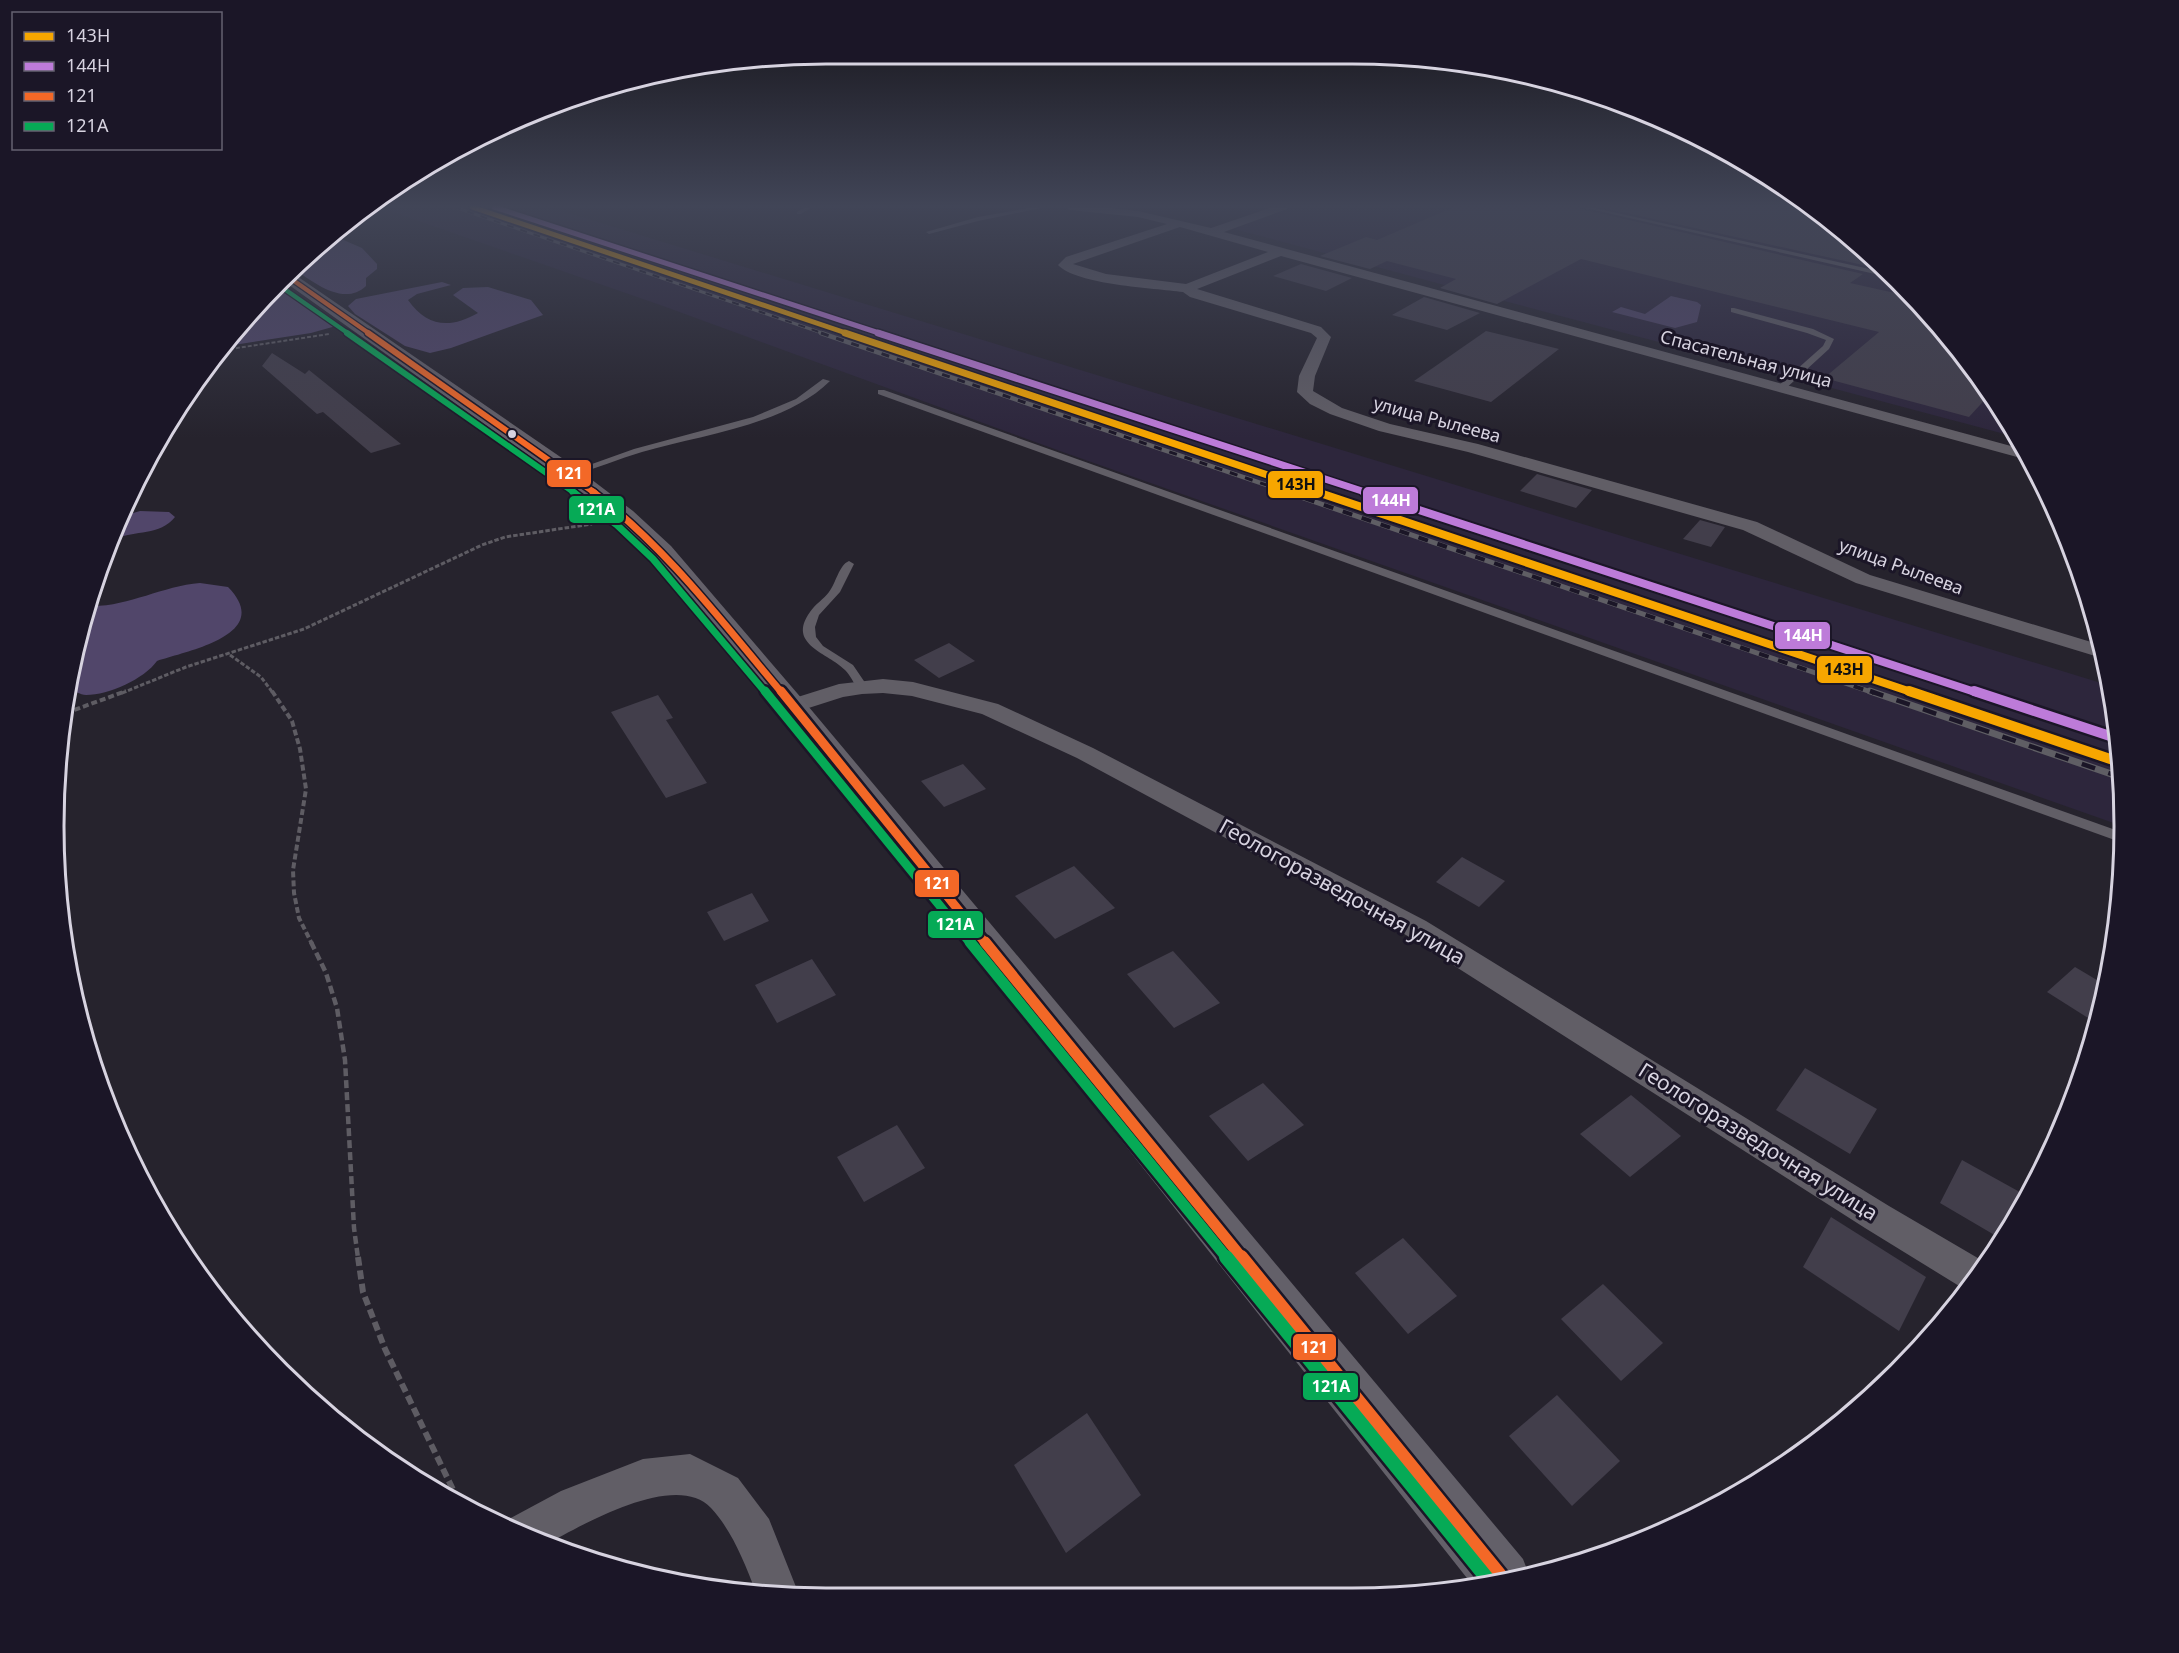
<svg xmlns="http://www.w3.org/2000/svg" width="2179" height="1653" viewBox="0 0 2179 1653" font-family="'Noto Sans',sans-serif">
  <rect width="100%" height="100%" fill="#26232d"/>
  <g fill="#2d263c">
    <polygon points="378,207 549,207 2111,686 2125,827 1060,451 663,306"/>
    <polygon points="1288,207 1812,207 1822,213 1899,281 1995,397 2016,437 1234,229"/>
  </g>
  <g fill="#51466a">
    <path d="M 332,235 L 362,248 L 377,264 L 377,269 L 366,278 L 366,286 C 344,307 313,282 294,269 L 317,245 Z"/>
    <path d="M 442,282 L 451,285 L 417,294 L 408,300 C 427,327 450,329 478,313 L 453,295 L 463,288 L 488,287 L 531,300 L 543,315 L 451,348 L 430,353 L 405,346 L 355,314 L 348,306 L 356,299 Z"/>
    <polygon points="279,284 330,317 336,323 336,326 311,333 227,346 246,317"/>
    <polygon points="1671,296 1697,302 1701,305 1697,322 1675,328 1612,312 1621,307 1645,314"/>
    <path d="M 140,511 L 169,512 L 175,517 C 160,536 135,530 115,539 L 123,516 Z"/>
    <path d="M 200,583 L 228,587 C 274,634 191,650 157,661 C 144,679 109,695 86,695 C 80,695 74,690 68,689 L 69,675 L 93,606 C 129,606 163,586 200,583 Z"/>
  </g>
  <g fill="#423e4b">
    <polygon points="1454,207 1579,207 1581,209 1863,274 1850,283 1913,297 1991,393 1969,417 1824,378 1879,332 1581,259 1497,304 1440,288 1456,279 1387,261 1370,269 1320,256 1366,237 1377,240"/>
    <polygon points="1599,207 1778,207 1826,217 1879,263 1872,267"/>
    <polygon points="1301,264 1352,278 1326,291 1273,276"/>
    <polygon points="1424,297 1480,313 1447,330 1392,315"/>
    <polygon points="1486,331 1559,349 1491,402 1414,381"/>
    <polygon points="272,353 305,374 309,370 401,444 371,453 323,412 317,414 262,366"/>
    <polygon points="1537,474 1592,490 1576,508 1520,491"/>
    <polygon points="1700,520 1725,527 1711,547 1683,539"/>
    <polygon points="949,643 975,661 939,678 914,660"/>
    <polygon points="658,695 673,718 666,720 707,783 666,798 611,712"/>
    <polygon points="963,764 986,789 944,807 921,781"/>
    <polygon points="1462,857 1505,881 1479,907 1436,882"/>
    <polygon points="1074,866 1115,908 1055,939 1015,896"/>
    <polygon points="752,893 769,921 724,941 707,912"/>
    <polygon points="1173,951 1220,1003 1174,1028 1127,974"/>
    <polygon points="812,959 836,995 777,1023 755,985"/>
    <polygon points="2075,967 2107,986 2096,1023 2047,992"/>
    <polygon points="1805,1068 1877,1109 1850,1154 1776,1110"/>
    <polygon points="1263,1083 1304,1125 1248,1161 1209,1116"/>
    <polygon points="1631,1095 1681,1136 1630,1177 1580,1134"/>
    <polygon points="897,1125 925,1168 864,1202 837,1157"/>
    <polygon points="1962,1160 2027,1196 2003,1240 1940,1203"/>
    <polygon points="1831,1217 1926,1277 1899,1331 1803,1267"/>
    <polygon points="1403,1238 1457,1296 1408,1334 1355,1273"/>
    <polygon points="1603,1284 1663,1343 1621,1381 1561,1319"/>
    <polygon points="1557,1395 1620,1461 1572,1506 1509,1436"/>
    <polygon points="1087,1413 1141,1495 1066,1553 1014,1465"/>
  </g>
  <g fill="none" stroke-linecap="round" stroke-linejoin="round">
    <polyline stroke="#5e5c63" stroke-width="2" stroke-dasharray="4 2" stroke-linecap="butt" points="224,350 329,334"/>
    <g stroke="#5e5c63" stroke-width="3" stroke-dasharray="4.5 2" stroke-linecap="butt">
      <polyline points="230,655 261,677 273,693"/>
      <polyline points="122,693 186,667 304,629 482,545 505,537 592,524"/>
    </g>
    <g stroke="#5e5c63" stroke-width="4" stroke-dasharray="6 3" stroke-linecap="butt">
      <polyline points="272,691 292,721 300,749 306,789 293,870 294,893 299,918 312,944"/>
      <polyline points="66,713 126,691"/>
    </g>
    <polyline stroke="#5e5c63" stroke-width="4.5" stroke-dasharray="8 4" stroke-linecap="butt" points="311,942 326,973 337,1008 345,1060 354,1228 358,1258"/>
    <polyline stroke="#5e5c63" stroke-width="6" stroke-dasharray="9 4.5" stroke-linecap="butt" points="358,1257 363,1292 385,1349 459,1502"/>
    <g fill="#615e66" fill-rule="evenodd">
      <polygon points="805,207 812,207 801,214 797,214 797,212"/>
      <polygon points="1035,207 1046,207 978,221 929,234 926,232 978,217"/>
      <polygon points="1581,207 1590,207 1892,274 1897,279"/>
      <polygon points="1734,308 1813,329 1834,339 1829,349 1783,391 1777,391 1777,387 1823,346 1826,340 1807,333 1731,312 1731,308"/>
      <path d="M 823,379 L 830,381 C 786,425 701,435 642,452 C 619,459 596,468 572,476 L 564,474 L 634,449 L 753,417 L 796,399 Z"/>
      <polygon points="878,390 884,390 2124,833 2123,843 878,394"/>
      <path d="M 849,561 L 854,564 L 840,592 L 819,615 L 815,627 L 816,637 L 823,646 L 853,665 L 868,687 L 862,691 L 858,690 C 854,683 850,675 845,670 C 829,653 786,645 810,612 C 815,604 824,599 829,592 C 836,583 839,565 849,561 Z"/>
    </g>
    <g fill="#615e66" fill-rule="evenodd">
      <path d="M 1065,207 L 1100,207 L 1138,211 L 1211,228 L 1273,207 L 1288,207 L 1287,209 L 1224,232 L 2022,449 L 2028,460 L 1281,256 L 1197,289 L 1321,327 L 1331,337 L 1315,376 L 1313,391 L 1342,408 L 1390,424 L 1478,444 L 1757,522 L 1870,575 L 2101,645 L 2105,659 L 1856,583 L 1743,530 L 1468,452 L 1379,431 L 1330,414 L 1310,404 L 1297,392 L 1299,376 L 1317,338 L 1311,333 L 1190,297 L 1183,292 C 1154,288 1077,285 1058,265 L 1066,257 L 1167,224 L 1138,217 L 1070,210 ZM 1180,227 L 1268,252 L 1186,284 L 1106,274 L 1073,264 Z"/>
      <polygon points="883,679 913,682 998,704 1093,748 1426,921 1889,1206 1988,1264 1967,1290 1964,1289 1865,1228 1406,935 1077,758 982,714 912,696 883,693 862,694 843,697 793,713 785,711 782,706 785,701 839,684"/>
      <path d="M 690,1454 L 738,1478 L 769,1519 L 798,1592 L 756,1592 C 744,1562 733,1532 711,1508 C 676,1470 582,1525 547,1544 L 531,1540 L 505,1526 L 507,1520 L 561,1491 L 643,1459 Z"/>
    </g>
    <polygon fill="#636069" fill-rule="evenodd" points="291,272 575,467 633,511 671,546 803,700 1523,1559 1528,1572 1474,1587 783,712 653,556 617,521 559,477 282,280"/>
    <g stroke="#5f5e64" stroke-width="3">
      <g id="rail-far3">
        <polyline points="454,207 825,334"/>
        <polyline points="1784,207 1824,215"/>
      </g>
    </g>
    <g stroke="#5f5e64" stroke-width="4.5">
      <polyline id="rail-far2" points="821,333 1290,493"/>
    </g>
    <g stroke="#5f5e64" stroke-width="5">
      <polyline id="rail-far1" points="1286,492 1874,693"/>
    </g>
    <g stroke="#5f5e64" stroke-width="7">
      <polyline id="rail" points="1870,691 2120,777"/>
    </g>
    <use href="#rail-far3" stroke="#1b1627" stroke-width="2" stroke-dasharray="7" stroke-linecap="butt"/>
    <use href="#rail-far2" stroke="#1b1627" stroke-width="3" stroke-dasharray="8" stroke-linecap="butt"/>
    <use href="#rail-far1" stroke="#1b1627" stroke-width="4" stroke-dasharray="10" stroke-linecap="butt"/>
    <use href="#rail" stroke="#1b1627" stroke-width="4.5" stroke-dasharray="14" stroke-linecap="butt"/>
    <g stroke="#1b1627" stroke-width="7">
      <polyline id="bus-1-far5" points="287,276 370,334"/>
    </g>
    <g stroke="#1b1627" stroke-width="9">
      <polyline id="bus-1-far4" points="368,333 595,493"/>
    </g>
    <g stroke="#1b1627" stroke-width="10">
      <path id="bus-1-far3" d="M 593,492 C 667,548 722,622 782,693"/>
    </g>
    <g stroke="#1b1627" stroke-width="14">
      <polyline id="bus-1-far2" points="781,691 986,944"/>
    </g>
    <g stroke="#1b1627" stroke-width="16">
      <polyline id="bus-1-far1" points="985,942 1242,1258"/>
    </g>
    <g stroke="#1b1627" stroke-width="19">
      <polyline id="bus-1" points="1241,1257 1503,1579"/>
    </g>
    <g stroke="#1b1627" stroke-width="7">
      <polyline id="bus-2-far5" points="280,286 349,334"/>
    </g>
    <g stroke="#1b1627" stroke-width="9">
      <polyline id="bus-2-far4" points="347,333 575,493"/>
    </g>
    <g stroke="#1b1627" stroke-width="10">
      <polyline id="bus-2-far3" points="573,492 617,525 653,559 766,693"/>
    </g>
    <g stroke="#1b1627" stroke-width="14">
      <polyline id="bus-2-far2" points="765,691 971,944"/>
    </g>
    <g stroke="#1b1627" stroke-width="16">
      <polyline id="bus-2-far1" points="970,942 1227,1258"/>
    </g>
    <g stroke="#1b1627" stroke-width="19">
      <polyline id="bus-2" points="1226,1257 1490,1582"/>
    </g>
    <use href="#bus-1-far5" stroke="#f36827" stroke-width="4.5"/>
    <use href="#bus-1-far4" stroke="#f36827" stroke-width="6"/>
    <use href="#bus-1-far3" stroke="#f36827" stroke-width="7"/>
    <use href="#bus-1-far2" stroke="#f36827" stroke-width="9"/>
    <use href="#bus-1-far1" stroke="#f36827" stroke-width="11"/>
    <use href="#bus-1" stroke="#f36827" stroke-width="14"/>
    <use href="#bus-2-far5" stroke="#06aa56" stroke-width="4.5"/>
    <use href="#bus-2-far4" stroke="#06aa56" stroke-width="6"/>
    <use href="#bus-2-far3" stroke="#06aa56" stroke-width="7"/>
    <use href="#bus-2-far2" stroke="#06aa56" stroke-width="9"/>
    <use href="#bus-2-far1" stroke="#06aa56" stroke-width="11"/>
    <use href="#bus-2" stroke="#06aa56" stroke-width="14"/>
    <g stroke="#1b1627" stroke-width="8">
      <polyline id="rail-1-far3" points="472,207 849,334"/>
    </g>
    <g stroke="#1b1627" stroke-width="10">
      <polyline id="rail-1-far2" points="845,333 1321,493"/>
    </g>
    <g stroke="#1b1627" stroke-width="12">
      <polyline id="rail-1-far1" points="1317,492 1914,693"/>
    </g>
    <g stroke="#1b1627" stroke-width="15">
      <polyline id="rail-1" points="1909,691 2119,762"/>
    </g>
    <g stroke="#1b1627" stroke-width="8">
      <polyline id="rail-2-far3" points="494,207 882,334"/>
    </g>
    <g stroke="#1b1627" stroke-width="10">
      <polyline id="rail-2-far2" points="878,333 1368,493"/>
    </g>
    <g stroke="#1b1627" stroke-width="12">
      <polyline id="rail-2-far1" points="1364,492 1978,693"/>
    </g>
    <g stroke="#1b1627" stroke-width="15">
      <polyline id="rail-2" points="1974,691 2116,738"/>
    </g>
    <use href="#rail-1-far3" stroke="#f7a600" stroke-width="5"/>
    <use href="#rail-1-far2" stroke="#f7a600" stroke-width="7"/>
    <use href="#rail-1-far1" stroke="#f7a600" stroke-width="8"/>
    <use href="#rail-1" stroke="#f7a600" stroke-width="10"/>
    <use href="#rail-2-far3" stroke="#bd7bd9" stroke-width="5"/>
    <use href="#rail-2-far2" stroke="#bd7bd9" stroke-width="7"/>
    <use href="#rail-2-far1" stroke="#bd7bd9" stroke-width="8"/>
    <use href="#rail-2" stroke="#bd7bd9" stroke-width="10"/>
  </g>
  <linearGradient id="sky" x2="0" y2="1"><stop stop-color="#151319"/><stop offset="0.47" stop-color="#414557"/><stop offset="1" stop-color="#414557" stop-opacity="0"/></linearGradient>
  <rect width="2179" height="438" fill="url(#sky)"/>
  <circle fill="#d7d3e0" stroke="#1b1627" stroke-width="2" cx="512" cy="434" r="5"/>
  <g text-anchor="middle" stroke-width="6" stroke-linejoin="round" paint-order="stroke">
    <g font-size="18" fill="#d7d3e0" stroke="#1b1627">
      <text transform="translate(1746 359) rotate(15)" y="6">Спасательная улица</text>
      <text transform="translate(1437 420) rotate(15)" y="6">улица Рылеева</text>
      <text transform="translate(1901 567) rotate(20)" y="6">улица Рылеева</text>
    </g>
    <g font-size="21" fill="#d7d3e0" stroke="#1b1627">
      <text transform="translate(1342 892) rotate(29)" y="7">Геологоразведочная улица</text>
      <text transform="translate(1758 1142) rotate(32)" y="7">Геологоразведочная улица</text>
    </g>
  </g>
  <path d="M0 0H2179V1653H0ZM826 64H1352A762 762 0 0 1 2114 826V826A762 762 0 0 1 1352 1588H826A762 762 0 0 1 64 826V826A762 762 0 0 1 826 64Z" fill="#1b1627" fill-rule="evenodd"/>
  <path fill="none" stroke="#d7d3e0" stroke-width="3" d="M826 64H1352A762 762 0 0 1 2114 826V826A762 762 0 0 1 1352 1588H826A762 762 0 0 1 64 826V826A762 762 0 0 1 826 64Z"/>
  <g stroke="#1b1627" stroke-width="2">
    <rect x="546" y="459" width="46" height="29" rx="6" fill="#f36827"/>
    <rect x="1267" y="470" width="57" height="29" rx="6" fill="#f7a600"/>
    <rect x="1362" y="486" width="57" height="29" rx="6" fill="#bd7bd9"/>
    <rect x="568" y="495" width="57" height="29" rx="6" fill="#06aa56"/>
    <rect x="1774" y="621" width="57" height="29" rx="6" fill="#bd7bd9"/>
    <rect x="1816" y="655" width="57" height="29" rx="6" fill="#f7a600"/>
    <rect x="914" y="869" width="46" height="29" rx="6" fill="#f36827"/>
    <rect x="927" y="910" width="57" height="29" rx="6" fill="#06aa56"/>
    <rect x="1292" y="1333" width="45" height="28" rx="6" fill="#f36827"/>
    <rect x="1302" y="1372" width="57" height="29" rx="6" fill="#06aa56"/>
  </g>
  <g font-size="16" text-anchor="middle" font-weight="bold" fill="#fff">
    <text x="569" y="479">121</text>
    <text x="1391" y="506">144Н</text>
    <text x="596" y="515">121А</text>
    <text x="1803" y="641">144Н</text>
    <text x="937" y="889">121</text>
    <text x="955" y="930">121А</text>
    <text x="1314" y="1353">121</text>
    <text x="1331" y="1392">121А</text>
  </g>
  <g font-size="16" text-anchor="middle" font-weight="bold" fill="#111">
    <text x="1296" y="490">143Н</text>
    <text x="1844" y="675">143Н</text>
  </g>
  <rect x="12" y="12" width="210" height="138" fill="#1b1627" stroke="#666271" stroke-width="1.5"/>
  <rect x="24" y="32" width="30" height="9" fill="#f7a600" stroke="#666271" stroke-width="1.5"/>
  <text x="66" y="42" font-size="18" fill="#d7d3e0">143Н</text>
  <rect x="24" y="62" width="30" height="9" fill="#bd7bd9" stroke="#666271" stroke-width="1.5"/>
  <text x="66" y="72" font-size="18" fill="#d7d3e0">144Н</text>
  <rect x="24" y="92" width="30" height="9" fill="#f36827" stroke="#666271" stroke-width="1.5"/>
  <text x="66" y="102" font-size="18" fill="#d7d3e0">121</text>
  <rect x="24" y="122" width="30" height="9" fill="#06aa56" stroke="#666271" stroke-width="1.5"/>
  <text x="66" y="132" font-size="18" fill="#d7d3e0">121А</text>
</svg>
